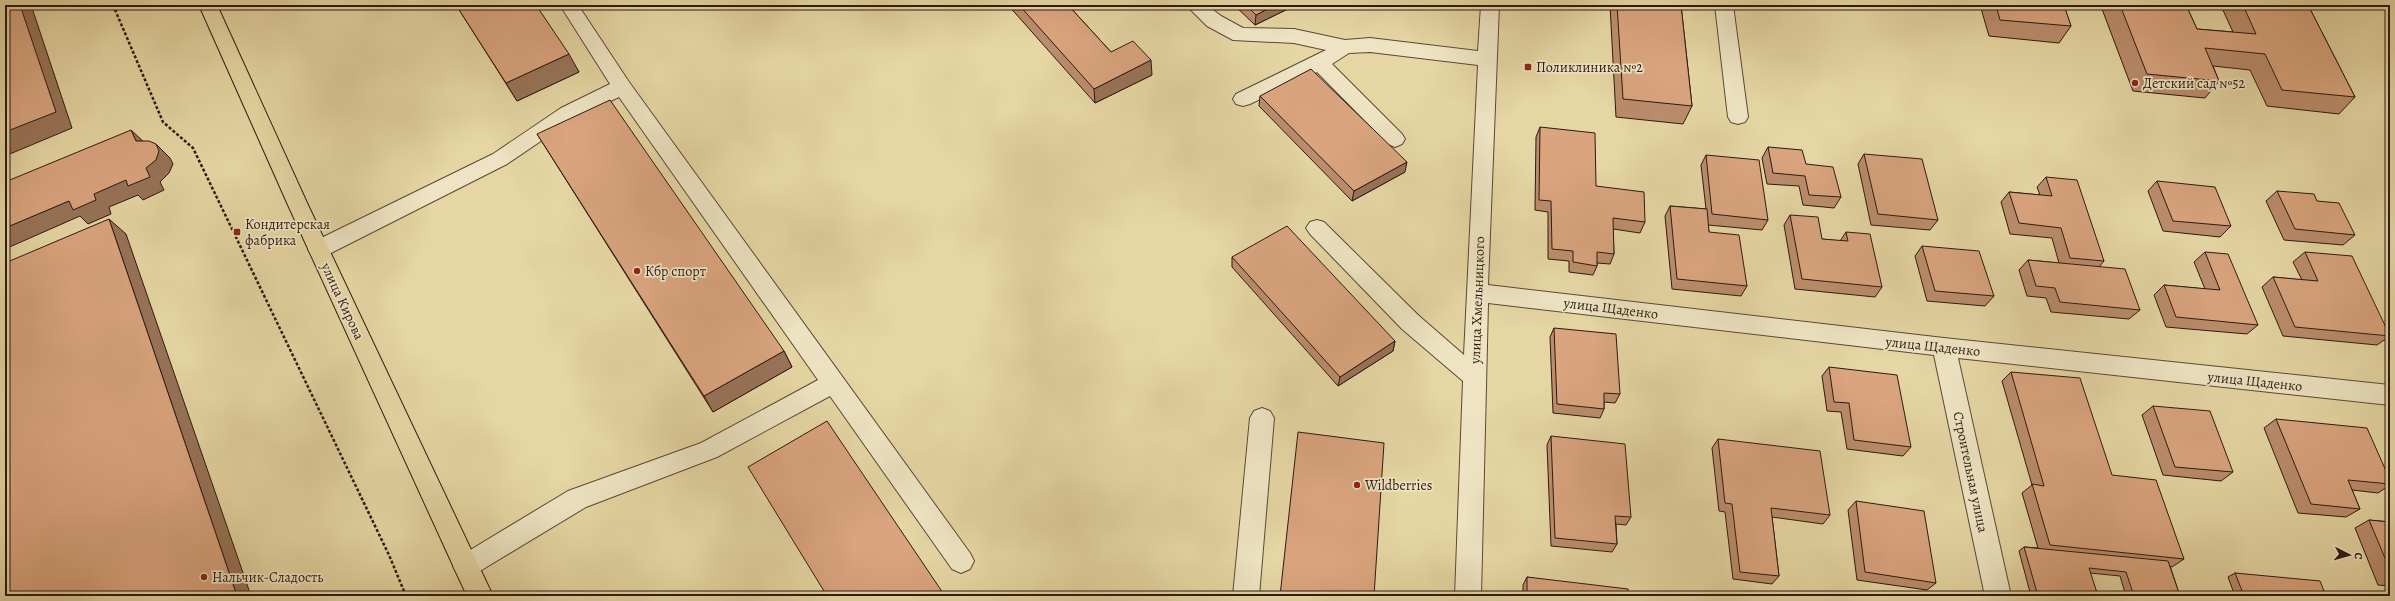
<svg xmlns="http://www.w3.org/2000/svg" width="2395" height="601" viewBox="0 0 2395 601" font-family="Alegreya,serif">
  <rect width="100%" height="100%" fill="#e5d6a3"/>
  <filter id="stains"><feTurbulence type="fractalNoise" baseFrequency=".005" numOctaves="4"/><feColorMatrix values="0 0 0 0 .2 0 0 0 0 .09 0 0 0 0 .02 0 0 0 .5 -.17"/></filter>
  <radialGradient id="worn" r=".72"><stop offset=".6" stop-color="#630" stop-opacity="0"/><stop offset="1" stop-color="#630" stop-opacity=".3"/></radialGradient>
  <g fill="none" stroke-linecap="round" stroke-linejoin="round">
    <g stroke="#5b4836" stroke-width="2">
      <g id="minor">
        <polygon points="560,5 578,5 629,82 970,553 974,561 970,569 961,573 952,569 830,396 717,457 586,507 475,574 466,578 457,574 453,566 457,558 568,491 701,443 818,380 619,97 575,118 507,164 327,255 319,258 311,255 308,249 311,243 493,154 561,108 610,84"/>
        <polygon points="1186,5 1207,5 1221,16 1243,28 1294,29 1345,40 1370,38 1478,51 1481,5 1499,5 1488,285 1944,338 2390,385 2390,405 1958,358 2011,596 1985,596 1934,355 1488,303 1481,596 1455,596 1463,381 1402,329 1310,234 1306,228 1310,222 1317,220 1324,222 1418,315 1464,355 1478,65 1370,52 1349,53 1332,64 1402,134 1405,139 1402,144 1395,147 1388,144 1317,72 1250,104 1243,106 1236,104 1233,99 1236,94 1326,50 1294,43 1233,40 1207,26"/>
        <polygon points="1715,5 1733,5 1748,117 1745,122 1738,124 1731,122 1728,117"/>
        <polygon points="1262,408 1270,411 1274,418 1259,596 1233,596 1250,418 1254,411"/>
      </g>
    </g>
    <g stroke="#2d1911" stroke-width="2">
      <polygon id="major" points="199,5 217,5 308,205 493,596 467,596 288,205"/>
    </g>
    <polyline stroke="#2d1911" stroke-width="2.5" stroke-dasharray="3 2" stroke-linecap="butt" points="113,5 163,122 193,148 389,555 406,596"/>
    <use href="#minor" fill="#eee4c3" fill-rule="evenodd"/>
    <use href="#major" fill="#e5d6a3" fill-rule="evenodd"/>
  </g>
  <g fill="#bb8d6c" stroke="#2d1911">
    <polygon points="456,5 536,5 579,72 517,101"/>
    <polygon points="1008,5 1068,5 1111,52 1152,75 1095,103"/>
    <polygon points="1234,5 1296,5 1255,25"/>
    <polygon points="1610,5 1681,5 1692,106 1683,124 1616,117"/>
    <polygon points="1980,5 2186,5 2197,29 2233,32 2222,8 2224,5 2308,5 2355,97 2339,114 2267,106 2250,70 2213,66 2219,81 2205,98 2133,91 2102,9 2064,6 2071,26 2059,43 1989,36"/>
    <polygon points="1260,96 1405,172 1352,201 1259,106"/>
    <polygon points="1540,127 1596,186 1645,222 1640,233 1613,229 1614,254 1610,264 1597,263 1597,266 1593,275 1569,272 1569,261 1548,259 1548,212 1535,210 1536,137"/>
    <polygon points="537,134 784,351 792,367 713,412"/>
    <polygon points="1768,147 1806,164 1841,197 1834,208 1803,205 1799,186 1767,184 1762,158"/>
    <polygon points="1864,154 1938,220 1930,230 1871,225 1858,164"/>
    <polygon points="1706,155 1768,220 1762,230 1708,225 1709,232 1747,286 1741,296 1672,289 1665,216 1670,206 1706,209 1701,165"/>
    <polygon points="2046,177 2104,261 2099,267 2140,310 2129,319 2051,312 2046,298 2027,296 2019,270 2028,260 2059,263 2052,238 2010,234 2001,202 2009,192 2040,195 2037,187"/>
    <polygon points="2157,181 2231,226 2220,237 2163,231 2148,191"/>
    <polygon points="2277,191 2317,201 2355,235 2343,245 2284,240 2266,201"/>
    <polygon points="1790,215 1822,239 1840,241 1846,232 1882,287 1875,297 1795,289 1784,225"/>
    <polygon points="1922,246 1994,296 1985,306 1927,301 1915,256"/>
    <polygon points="2205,252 2258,325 2247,334 2166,327 2154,295 2164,285 2205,289 2194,262"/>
    <polygon points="2305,252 2390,335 2390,336 2377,345 2283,336 2262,287 2273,277 2302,280 2293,262"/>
    <polygon points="1232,257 1395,341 1393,351 1338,386 1232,267"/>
    <polygon points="1554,328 1620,394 1615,403 1604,402 1604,409 1600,418 1553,413 1550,337"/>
    <polygon points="1829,367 1911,447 1903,456 1847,449 1841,412 1827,411 1822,376"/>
    <polygon points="2011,372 2112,475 2184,559 2172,567 2170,566 2180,596 2126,596 2120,576 2090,573 2098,596 2031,596 2019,551 2024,547 2038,548 2022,493 2032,485 2002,381"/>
    <polygon points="2153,406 2233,472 2221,481 2163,475 2142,415"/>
    <polygon points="2276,419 2390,480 2390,485 2378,493 2352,490 2360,509 2346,517 2298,513 2264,428"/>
    <polygon points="1551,436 1631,517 1626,525 1616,524 1617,544 1612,552 1551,546 1547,445"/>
    <polygon points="1718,439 1830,515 1823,524 1772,517 1779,576 1772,584 1733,579 1725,512 1719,511 1712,448"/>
    <polygon points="1856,501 1936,583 1927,590 1857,580 1848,510"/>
    <polygon points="2369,520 2390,522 2390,586 2378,585 2355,528"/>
    <polygon points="2235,573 2326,596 2235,596 2228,577"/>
    <polygon points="1527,577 1629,596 1523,596 1523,585"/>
  </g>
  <g fill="#987358" stroke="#2d1911">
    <polygon points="20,5 31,5 72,128 5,156 5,132"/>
    <polygon points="1275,5 1296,5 1255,25 1256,15"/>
    <polygon points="569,54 579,72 517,101 506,83"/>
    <polygon points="1151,60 1152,75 1095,103 1094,89"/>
    <polygon points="131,130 145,143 136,141"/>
    <polygon points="156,144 170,158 173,164 169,173 160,182 164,190 143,200 138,195 109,207 111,214 88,224 80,216 5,249 5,228 146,168"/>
    <polygon points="1407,162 1405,172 1352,201 1354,191"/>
    <polygon points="109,219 126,234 251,596 237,596"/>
    <polygon points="1395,341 1393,351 1338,386 1340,377"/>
    <polygon points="784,351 792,367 713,412 704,396"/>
  </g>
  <g fill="#d9a47e" stroke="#2d1911">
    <polygon points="5,5 20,5 56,112 5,132"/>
    <polygon points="456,5 536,5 569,54 506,83"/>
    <polygon points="1019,5 1068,5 1111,52 1133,41 1151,60 1094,89"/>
    <polygon points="1246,5 1275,5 1256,15"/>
    <polygon points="1617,5 1681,5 1692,106 1623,99"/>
    <polygon points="1996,5 2064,5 2071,26 2000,20"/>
    <polygon points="2120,5 2186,5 2197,29 2256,34 2243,5 2308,5 2355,97 2282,90 2265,54 2205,48 2219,81 2147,74"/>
    <polygon points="1311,69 1407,162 1354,191 1260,96"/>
    <polygon points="610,100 784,351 704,396 537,134"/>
    <polygon points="1540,127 1595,133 1596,186 1644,192 1645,222 1613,218 1614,254 1597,252 1597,266 1573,262 1573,251 1552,249 1551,201 1539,200"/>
    <polygon points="131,130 136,141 149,141 156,144 159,151 156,160 146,168 150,177 128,186 126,180 94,194 96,200 73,210 69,201 5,228 5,182"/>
    <polygon points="1768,147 1802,150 1806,164 1833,167 1841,197 1809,195 1805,176 1773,173"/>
    <polygon points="1864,154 1922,159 1938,220 1878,214"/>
    <polygon points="1706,155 1759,160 1768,220 1712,214"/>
    <polygon points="2046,177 2077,180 2104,261 2070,258 2061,228 2019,223 2009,192 2052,196"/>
    <polygon points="2157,181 2215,187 2231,226 2173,221"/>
    <polygon points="2277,191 2314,194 2317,201 2339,203 2355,235 2295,229"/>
    <polygon points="1670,206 1707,209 1709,232 1739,235 1747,286 1677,279"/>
    <polygon points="1790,215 1818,217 1822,239 1848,241 1846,232 1870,234 1882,287 1802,279"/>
    <polygon points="109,219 237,596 5,596 5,263"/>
    <polygon points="1287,226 1395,341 1340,377 1232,257"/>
    <polygon points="1922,246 1979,251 1994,296 1935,291"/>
    <polygon points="2205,252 2228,254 2258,325 2176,317 2164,285 2220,290"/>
    <polygon points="2305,252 2352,256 2390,336 2295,327 2273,277 2318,281"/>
    <polygon points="2028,260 2125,269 2140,310 2060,302 2055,288 2036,286"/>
    <polygon points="1554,328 1616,334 1620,394 1604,393 1604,409 1557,404"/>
    <polygon points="1829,367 1897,375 1911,447 1854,440 1849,403 1834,402"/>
    <polygon points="2011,372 2080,378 2112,475 2156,480 2184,559 2050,545 2032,484 2044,486"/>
    <polygon points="2153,406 2210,411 2233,472 2175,467"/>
    <polygon points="2276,419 2367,428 2390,480 2390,484 2348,480 2360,509 2311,504"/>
    <polygon points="827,421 945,596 827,596 748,467"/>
    <polygon points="1298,432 1384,443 1374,596 1280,596"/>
    <polygon points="1551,436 1625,444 1631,517 1615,516 1617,544 1555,538"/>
    <polygon points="1718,439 1820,451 1830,515 1771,508 1779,576 1740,572 1732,504 1725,503"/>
    <polygon points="1856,501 1924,511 1936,583 1865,572"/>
    <polygon points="2369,520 2390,522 2390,570"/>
    <polygon points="2024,547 2168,561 2180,596 2134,596 2126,572 2089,568 2098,596 2038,596"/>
    <polygon points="2235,573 2320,581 2326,596 2244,596"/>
    <polygon points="1527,577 1628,589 1629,596 1527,596"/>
  </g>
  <g fill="#8f2418" stroke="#eee4c3" stroke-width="1.5">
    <rect x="1524" y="63" width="8" height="8" rx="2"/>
    <circle cx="2135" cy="83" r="4"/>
    <rect x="233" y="228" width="8" height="8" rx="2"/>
    <circle cx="637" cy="271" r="4"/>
    <circle cx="1357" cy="485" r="4"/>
    <circle cx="204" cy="577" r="4"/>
  </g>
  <g text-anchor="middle" stroke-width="3.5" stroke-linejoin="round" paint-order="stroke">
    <g font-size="14" fill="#2d1911" stroke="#eee4c3" text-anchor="start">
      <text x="1536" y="72">Поликлиника №2</text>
      <text x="2143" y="88">Детский сад №52</text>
      <text x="245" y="229">Кондитерская<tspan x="245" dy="16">фабрика</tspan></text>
      <text x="645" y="276">Кбр спорт</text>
      <text x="1365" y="490">Wildberries</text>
      <text x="212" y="582">Нальчик-Сладость</text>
    </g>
    <g font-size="14" fill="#2d1911" stroke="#eee4c3">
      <text transform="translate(1477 300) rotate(-88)" y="5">улица Хмельницкого</text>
      <text transform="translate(343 301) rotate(65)" y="5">улица Кирова</text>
      <text transform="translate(1611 308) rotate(7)" y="5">улица Щаденко</text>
      <text transform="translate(1933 346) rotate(6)" y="5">улица Щаденко</text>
      <text transform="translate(2255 381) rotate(6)" y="5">улица Щаденко</text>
      <text transform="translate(1971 472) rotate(78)" y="5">Строительная улица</text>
    </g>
  </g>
  <rect width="2395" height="601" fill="none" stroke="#e5d6a3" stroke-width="20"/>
  <rect x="6" y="6" width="2383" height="589" fill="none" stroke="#2d1911" stroke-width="2"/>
  <rect x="10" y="10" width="2375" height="581" fill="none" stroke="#2d1911"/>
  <g transform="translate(2349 555) rotate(96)" stroke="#eee4c3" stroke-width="3" paint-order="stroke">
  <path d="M0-3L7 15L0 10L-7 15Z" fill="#2d1911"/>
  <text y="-6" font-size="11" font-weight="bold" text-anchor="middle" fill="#2d1911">С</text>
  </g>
  <rect width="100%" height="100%" filter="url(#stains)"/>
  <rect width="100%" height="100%" fill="url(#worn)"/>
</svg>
